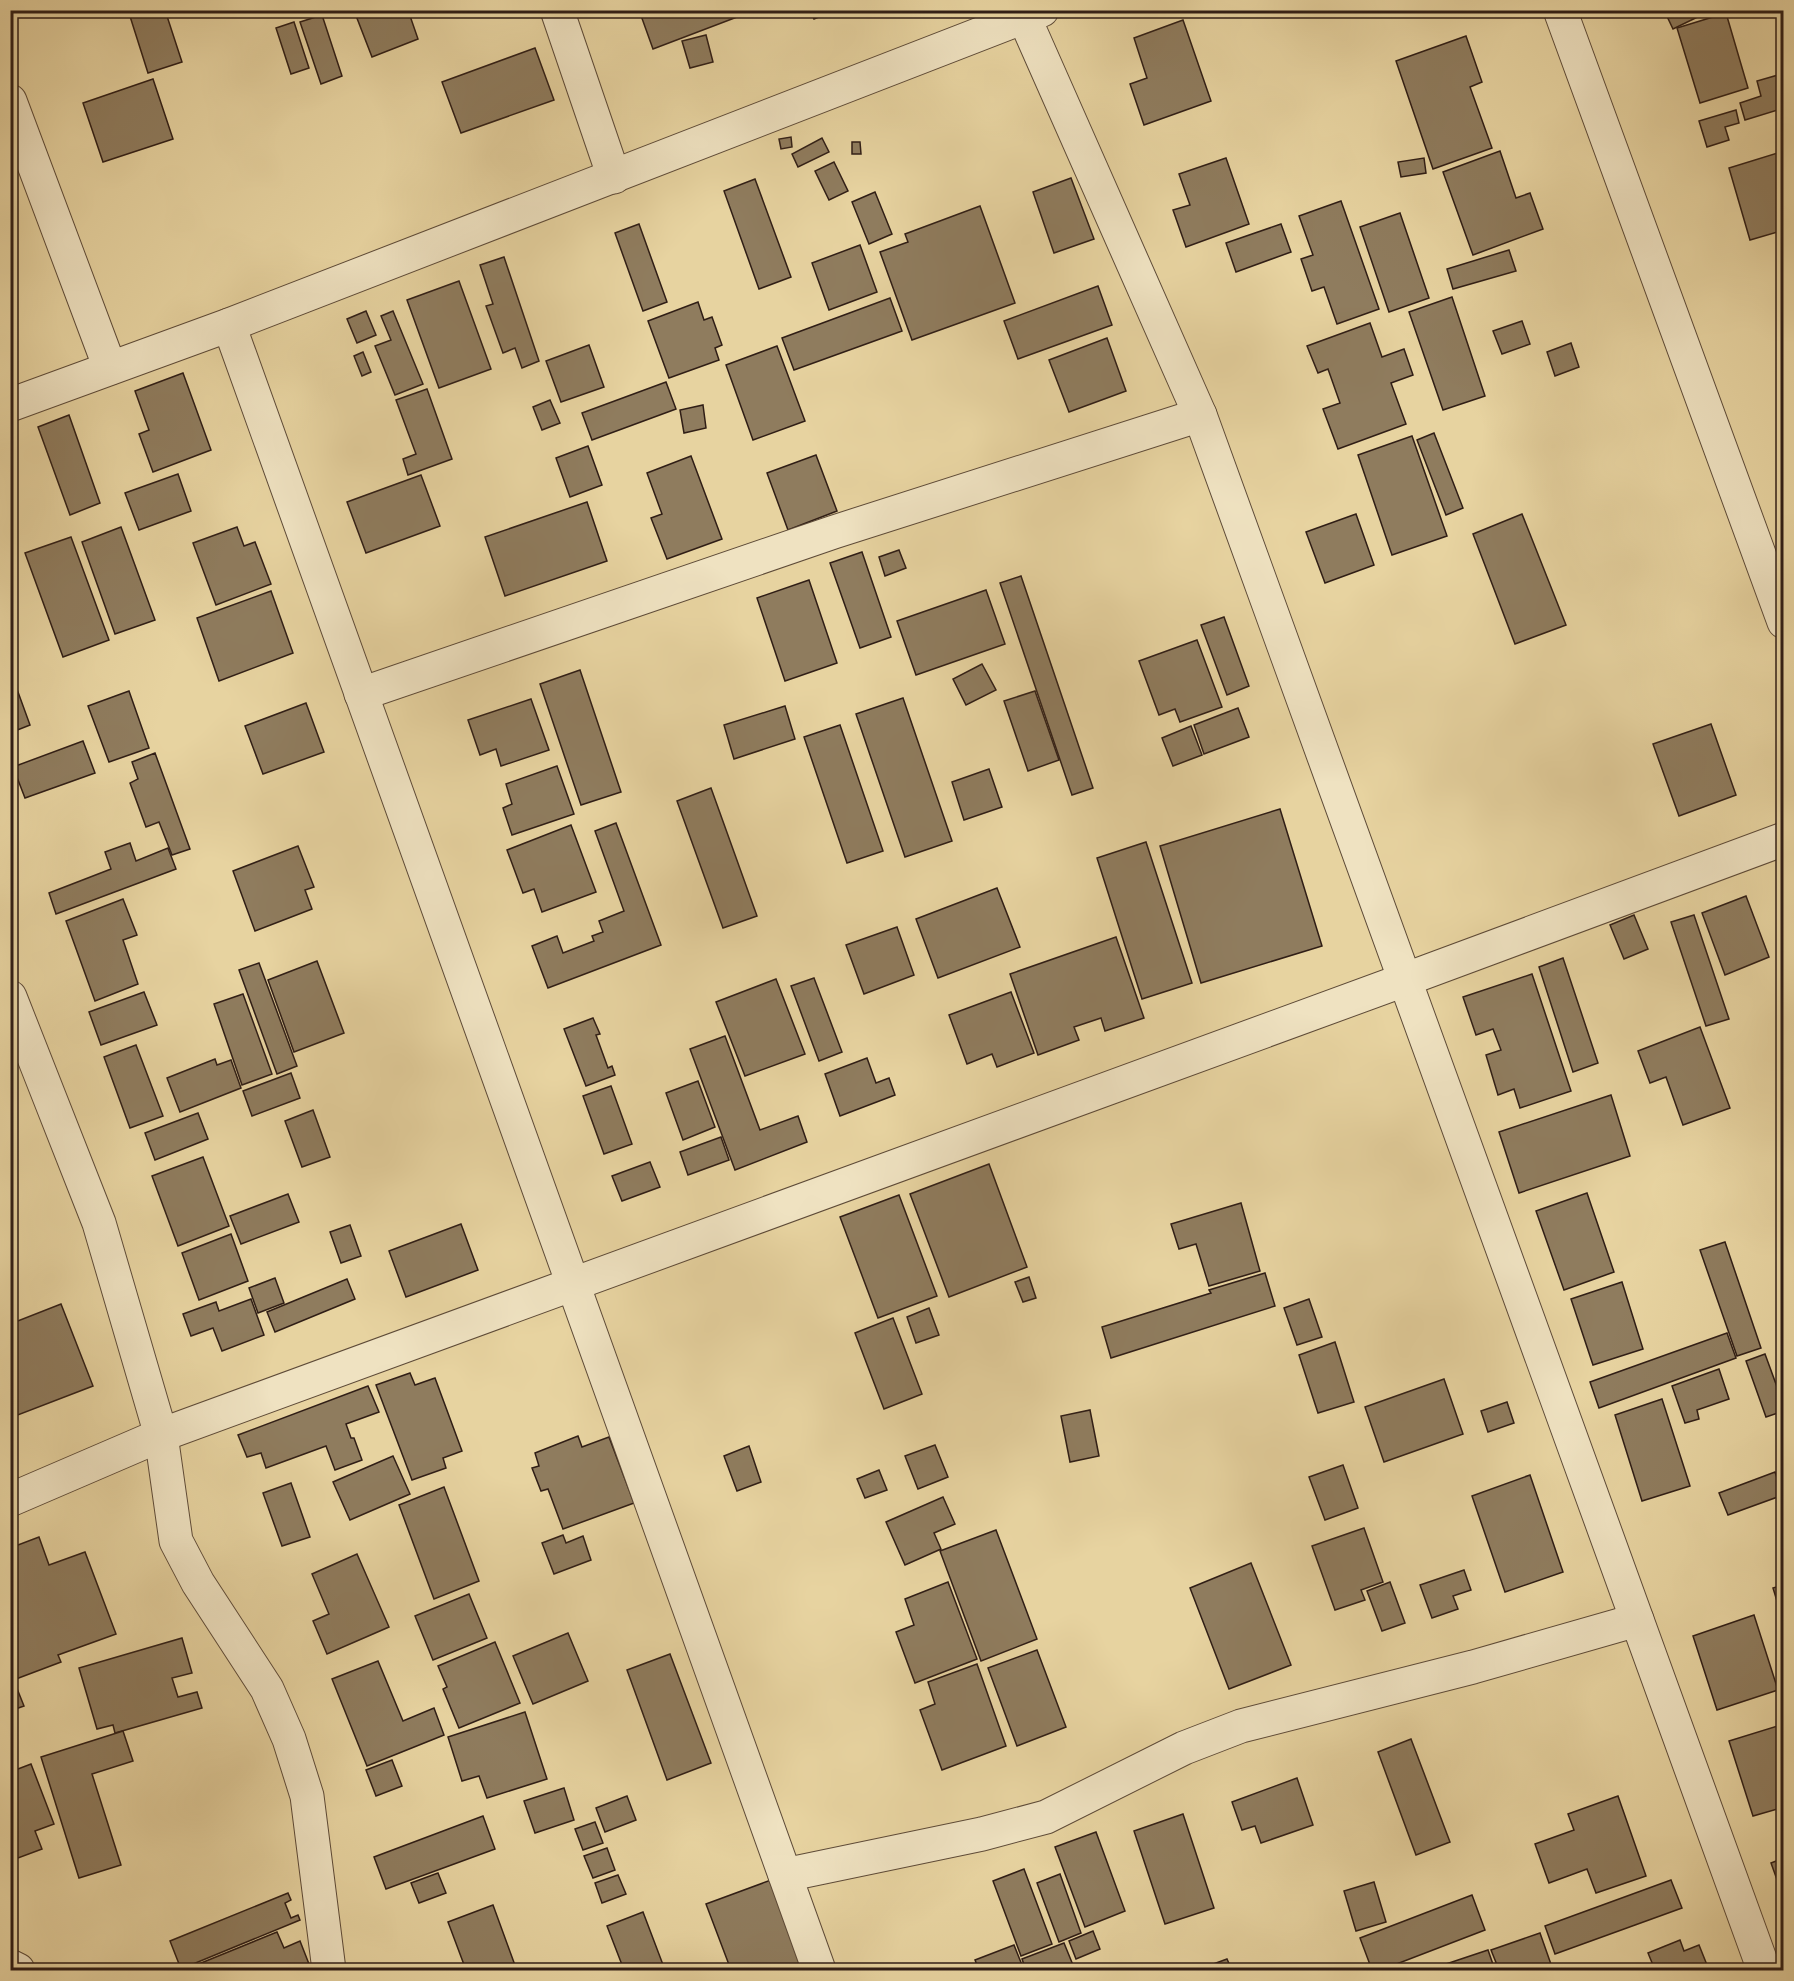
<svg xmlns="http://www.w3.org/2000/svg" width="1794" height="1981" viewBox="0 0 1794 1981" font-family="'Old Standard TT',serif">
  <rect width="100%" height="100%" fill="#e7d3a0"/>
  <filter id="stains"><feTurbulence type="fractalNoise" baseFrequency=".00333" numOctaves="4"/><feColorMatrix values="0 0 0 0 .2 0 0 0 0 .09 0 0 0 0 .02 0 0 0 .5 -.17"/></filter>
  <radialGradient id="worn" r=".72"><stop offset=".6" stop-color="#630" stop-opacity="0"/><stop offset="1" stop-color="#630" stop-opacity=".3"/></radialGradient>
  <g fill="#8f7c5e" stroke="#301e16" stroke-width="1.5">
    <polygon points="128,10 165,10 182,62 148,73"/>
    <polygon points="361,10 408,10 418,39 372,57 355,13"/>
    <polygon points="639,10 744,10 745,14 653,49"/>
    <polygon points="810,10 836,10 814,19"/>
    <polygon points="1664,10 1712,10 1673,29"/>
    <polygon points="1726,13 1748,88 1700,103 1677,28"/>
    <polygon points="322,15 342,76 321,84 300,22"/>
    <polygon points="1183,20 1211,101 1144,125 1130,84 1147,78 1134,38"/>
    <polygon points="294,22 309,68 291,74 276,28"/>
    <polygon points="706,35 713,62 690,68 682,41"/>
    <polygon points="1466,36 1482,82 1470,87 1492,148 1433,169 1396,61"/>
    <polygon points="535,48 554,100 461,133 442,82"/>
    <polygon points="1778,75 1784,93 1784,108 1745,120 1740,103 1761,96 1757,81"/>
    <polygon points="153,79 173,139 103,162 83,103"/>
    <polygon points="1736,110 1739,123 1725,127 1729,140 1707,147 1699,121"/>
    <polygon points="791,137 792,147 781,149 779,139"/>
    <polygon points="822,138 829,152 798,167 792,154"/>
    <polygon points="852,142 860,142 861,154 852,154"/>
    <polygon points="1500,151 1516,198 1530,193 1543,229 1473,255 1443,172"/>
    <polygon points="1784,151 1784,230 1750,240 1729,168"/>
    <polygon points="1226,158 1249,224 1186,247 1173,210 1190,205 1179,174"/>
    <polygon points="1424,158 1426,173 1401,177 1398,162"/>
    <polygon points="834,162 848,191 829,200 815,171"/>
    <polygon points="1071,178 1094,239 1054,253 1033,192"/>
    <polygon points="755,179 791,277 759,289 724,191"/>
    <polygon points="875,192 892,234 869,244 852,202"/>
    <polygon points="1341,201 1379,309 1337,324 1324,287 1312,291 1301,259 1313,255 1299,216"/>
    <polygon points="980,206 1015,303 912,340 880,252 908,242 905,234"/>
    <polygon points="1400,213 1429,298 1389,312 1360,227"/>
    <polygon points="639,224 667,302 643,311 615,233"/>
    <polygon points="1281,224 1291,252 1236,272 1226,243"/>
    <polygon points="860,245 877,292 829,310 812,263"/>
    <polygon points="1509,250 1516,271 1453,289 1447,269"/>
    <polygon points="504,257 539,361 522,368 515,348 503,353 486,306 493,304 480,265"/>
    <polygon points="459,281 491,369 439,388 407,300"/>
    <polygon points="1098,286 1112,325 1018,359 1004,321"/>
    <polygon points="1452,297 1485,396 1443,410 1409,312"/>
    <polygon points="890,298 902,331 794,370 782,338"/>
    <polygon points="698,302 704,320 712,317 722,345 715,348 719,360 669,378 648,321"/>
    <polygon points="366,311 376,335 357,343 347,319"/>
    <polygon points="393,311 423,384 395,395 375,346 391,340 381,316"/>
    <polygon points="1522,321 1530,344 1502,354 1493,331"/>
    <polygon points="1370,323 1382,357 1404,349 1413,375 1391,383 1406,424 1338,449 1323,409 1340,403 1328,369 1318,373 1307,346"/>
    <polygon points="1107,338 1126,391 1069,412 1049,360"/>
    <polygon points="1571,343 1579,367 1555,376 1547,352"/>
    <polygon points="589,345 604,387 561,402 546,361"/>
    <polygon points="777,346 805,421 753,440 726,365"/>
    <polygon points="363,352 371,372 362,376 354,356"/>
    <polygon points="183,373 211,450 153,472 139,434 149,430 135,391"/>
    <polygon points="666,382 676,409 592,440 582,413"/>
    <polygon points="427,389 452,459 408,475 403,459 416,454 396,400"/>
    <polygon points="550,400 560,423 542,430 533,407"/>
    <polygon points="703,405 706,428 684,433 680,410"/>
    <polygon points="69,415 100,503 70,515 38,427"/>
    <polygon points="1434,433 1463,508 1446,515 1417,440"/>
    <polygon points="1412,436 1447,536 1392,555 1358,455"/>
    <polygon points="588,446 602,485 570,497 556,458"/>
    <polygon points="816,455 837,511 788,530 767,473"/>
    <polygon points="691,456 722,539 667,559 651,518 662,514 647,473"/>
    <polygon points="178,474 191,511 139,530 125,493"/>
    <polygon points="421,475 440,526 366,553 347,502"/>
    <polygon points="587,502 607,561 505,596 485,537"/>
    <polygon points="1356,514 1374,565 1325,583 1306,532"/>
    <polygon points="1522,514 1566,625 1515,644 1473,534"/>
    <polygon points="121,527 155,620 115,634 82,542"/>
    <polygon points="237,527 244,546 255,542 271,584 216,605 193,543"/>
    <polygon points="71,537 109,640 63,657 25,553"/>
    <polygon points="899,550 906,568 885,576 879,557"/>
    <polygon points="862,552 891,637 860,648 830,563"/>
    <polygon points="1021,576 1093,788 1072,795 1000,583"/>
    <polygon points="809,580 837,663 785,681 757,598"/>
    <polygon points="986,590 1005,644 916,675 897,621"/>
    <polygon points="271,591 293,653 219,681 197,618"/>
    <polygon points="1224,617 1249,686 1227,695 1201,625"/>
    <polygon points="1197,640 1222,707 1180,722 1175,709 1159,715 1139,661"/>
    <polygon points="982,664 996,690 966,705 953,679"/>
    <polygon points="580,670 621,792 581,805 540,684"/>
    <polygon points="14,681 30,725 10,733 10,682"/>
    <polygon points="129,691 149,748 109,762 88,706"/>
    <polygon points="1035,691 1059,760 1028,771 1004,701"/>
    <polygon points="903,698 952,841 905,857 856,714"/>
    <polygon points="531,699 549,750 501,766 496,749 480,755 468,720"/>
    <polygon points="306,703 324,752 263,774 245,726"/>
    <polygon points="785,706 795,739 734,759 724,725"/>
    <polygon points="1238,708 1249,737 1204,754 1194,725"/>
    <polygon points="1711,724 1736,795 1679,816 1653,744"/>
    <polygon points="840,725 883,851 847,863 804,737"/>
    <polygon points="1191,726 1202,755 1173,766 1162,738"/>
    <polygon points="83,741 95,773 25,798 13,767"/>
    <polygon points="155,753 190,849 172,855 159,822 146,827 130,783 138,779 132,762"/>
    <polygon points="557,766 574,814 512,835 503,808 512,804 506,784"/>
    <polygon points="989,769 1002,807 964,820 952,782"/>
    <polygon points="711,788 757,916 723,928 677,801"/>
    <polygon points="1280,809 1322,946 1201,983 1160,846"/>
    <polygon points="616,823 661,945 548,988 532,946 557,936 563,953 594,941 592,936 603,932 599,921 624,911 595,831"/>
    <polygon points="571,825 596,892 542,912 534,889 523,893 507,850"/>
    <polygon points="1146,842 1192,983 1142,999 1097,858"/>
    <polygon points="130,843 136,861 168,848 176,869 56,914 49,893 111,869 105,852"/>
    <polygon points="298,846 314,887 305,890 312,909 255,931 233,871"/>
    <polygon points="997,888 1020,947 938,978 916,919"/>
    <polygon points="1746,896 1769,957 1725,975 1702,913"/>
    <polygon points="123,899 137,935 123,940 138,984 95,1001 66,921"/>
    <polygon points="1634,915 1648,949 1624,959 1610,925"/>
    <polygon points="1694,915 1729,1019 1706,1026 1671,922"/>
    <polygon points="897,927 914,975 864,994 846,945"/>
    <polygon points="1116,937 1144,1018 1105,1031 1101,1018 1074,1027 1079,1040 1038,1055 1010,974"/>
    <polygon points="1563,958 1598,1063 1573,1072 1539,967"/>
    <polygon points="317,961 344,1033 294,1052 268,980"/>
    <polygon points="259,963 297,1066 277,1074 239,970"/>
    <polygon points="1532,974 1571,1091 1520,1108 1514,1089 1498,1095 1486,1055 1501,1050 1493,1029 1476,1035 1463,997"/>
    <polygon points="814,978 842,1052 819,1061 791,986"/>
    <polygon points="776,979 805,1054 745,1076 716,1002"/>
    <polygon points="144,992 157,1025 101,1045 89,1012"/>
    <polygon points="1011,992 1034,1053 997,1067 992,1054 967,1064 949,1015"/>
    <polygon points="243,994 272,1074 242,1085 214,1004"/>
    <polygon points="593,1018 600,1034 596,1035 608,1068 612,1066 615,1075 586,1086 564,1029"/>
    <polygon points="1700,1027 1730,1108 1683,1125 1666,1077 1650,1083 1638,1051"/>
    <polygon points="725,1036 760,1130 798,1116 807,1142 735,1170 690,1049"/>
    <polygon points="136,1045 163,1116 130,1128 104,1057"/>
    <polygon points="867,1058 876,1083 889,1078 895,1095 840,1116 825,1074"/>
    <polygon points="215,1059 217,1065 231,1060 241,1088 180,1112 167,1078"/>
    <polygon points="291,1073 300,1098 252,1116 243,1091"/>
    <polygon points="698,1081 715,1127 683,1140 666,1093"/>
    <polygon points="611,1086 632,1144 604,1154 583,1096"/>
    <polygon points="1611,1095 1630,1156 1519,1193 1499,1132"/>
    <polygon points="313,1110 330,1157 302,1167 285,1121"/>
    <polygon points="198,1113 208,1139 155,1160 145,1133"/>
    <polygon points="721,1137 729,1160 688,1175 680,1152"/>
    <polygon points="203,1157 229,1226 178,1246 152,1176"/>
    <polygon points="650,1162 660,1187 622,1201 612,1176"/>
    <polygon points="989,1164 1027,1267 949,1297 910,1194"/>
    <polygon points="1587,1193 1614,1272 1564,1290 1536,1211"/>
    <polygon points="288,1194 299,1222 241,1244 230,1216"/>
    <polygon points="899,1195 937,1296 878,1318 840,1217"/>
    <polygon points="1241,1203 1260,1271 1209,1286 1196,1244 1179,1249 1171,1224"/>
    <polygon points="461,1224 478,1270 406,1297 389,1251"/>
    <polygon points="350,1225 361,1256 341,1263 330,1232"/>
    <polygon points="231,1234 248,1281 199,1300 182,1253"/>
    <polygon points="1725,1242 1761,1348 1737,1356 1700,1250"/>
    <polygon points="1265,1273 1275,1306 1111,1358 1102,1327 1211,1293 1209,1290"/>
    <polygon points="1029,1277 1036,1298 1023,1302 1015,1282"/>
    <polygon points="275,1278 284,1303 258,1313 249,1288"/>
    <polygon points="347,1279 355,1299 275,1332 267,1312"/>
    <polygon points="1622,1282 1643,1349 1593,1365 1571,1299"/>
    <polygon points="251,1299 264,1335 222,1351 213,1328 191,1336 183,1314 216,1302 219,1311"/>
    <polygon points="1309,1299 1322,1337 1297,1345 1284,1308"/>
    <polygon points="61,1304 93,1386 10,1418 10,1324"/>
    <polygon points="929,1308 939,1335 916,1343 907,1317"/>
    <polygon points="893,1318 922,1394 884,1409 855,1333"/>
    <polygon points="1727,1333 1736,1358 1599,1408 1590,1382"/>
    <polygon points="1335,1342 1354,1402 1318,1413 1299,1355"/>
    <polygon points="1765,1354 1784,1406 1784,1411 1766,1417 1746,1361"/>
    <polygon points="1719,1369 1729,1399 1697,1410 1699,1419 1685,1423 1672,1386"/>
    <polygon points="410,1373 415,1385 435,1378 462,1451 443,1458 446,1468 412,1480 376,1385"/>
    <polygon points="1444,1379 1463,1434 1384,1462 1365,1407"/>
    <polygon points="368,1386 379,1412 346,1424 351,1438 354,1438 362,1460 335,1470 326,1446 266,1468 261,1453 247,1457 238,1435"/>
    <polygon points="1662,1399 1690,1486 1642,1501 1615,1415"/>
    <polygon points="1507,1402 1514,1423 1488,1432 1481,1411"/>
    <polygon points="1090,1410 1099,1456 1070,1462 1061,1416"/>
    <polygon points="578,1436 582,1447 609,1437 634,1503 563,1529 548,1489 541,1491 532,1468 539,1466 535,1453"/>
    <polygon points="935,1445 948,1477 918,1489 905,1456"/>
    <polygon points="749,1446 761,1482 737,1491 724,1456"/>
    <polygon points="393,1456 410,1494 350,1520 333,1482"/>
    <polygon points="1343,1465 1358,1508 1325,1520 1309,1477"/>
    <polygon points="879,1470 887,1490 865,1498 857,1479"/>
    <polygon points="1775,1472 1783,1495 1728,1515 1719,1493"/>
    <polygon points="1530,1475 1563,1572 1505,1592 1472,1496"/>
    <polygon points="291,1483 310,1537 282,1546 263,1493"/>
    <polygon points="444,1487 479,1581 434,1599 399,1505"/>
    <polygon points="943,1497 955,1524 934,1533 941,1549 905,1565 886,1522"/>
    <polygon points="1364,1528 1383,1582 1361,1590 1365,1600 1335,1610 1312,1546"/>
    <polygon points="996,1530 1037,1639 981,1661 940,1551"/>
    <polygon points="563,1535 566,1543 583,1536 591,1560 554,1574 542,1543"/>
    <polygon points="39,1537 49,1565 85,1552 116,1634 58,1655 61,1662 16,1679 10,1664 10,1548"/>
    <polygon points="357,1554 389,1627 327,1654 313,1621 329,1614 312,1574"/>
    <polygon points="1251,1563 1291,1665 1229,1689 1190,1588"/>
    <polygon points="1464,1570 1471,1590 1453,1596 1458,1609 1432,1618 1420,1585"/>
    <polygon points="948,1582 977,1659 915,1683 896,1632 914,1625 905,1599"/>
    <polygon points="1390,1582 1405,1623 1382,1631 1367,1591"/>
    <polygon points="1784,1585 1784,1624 1773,1588"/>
    <polygon points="469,1594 487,1638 433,1660 415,1616"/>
    <polygon points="1754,1615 1778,1690 1717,1710 1693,1636"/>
    <polygon points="568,1633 588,1681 533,1704 513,1656"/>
    <polygon points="182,1638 192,1673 172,1678 178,1697 197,1692 202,1708 115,1733 113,1725 97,1729 79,1668"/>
    <polygon points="495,1642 520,1703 459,1728 443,1689 447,1687 438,1666"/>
    <polygon points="1037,1650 1066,1727 1017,1746 988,1668"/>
    <polygon points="670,1654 711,1763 667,1780 627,1670"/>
    <polygon points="378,1661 403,1721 434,1708 444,1735 367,1766 332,1679"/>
    <polygon points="977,1664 1006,1746 942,1770 920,1710 935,1704 928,1682"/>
    <polygon points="10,1671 24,1706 10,1711"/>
    <polygon points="525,1712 547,1779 487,1798 479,1776 462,1781 448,1737"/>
    <polygon points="1784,1724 1784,1807 1753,1816 1729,1741"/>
    <polygon points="123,1731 133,1761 92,1774 121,1865 79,1878 41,1757"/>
    <polygon points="1411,1739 1450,1842 1416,1855 1378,1752"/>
    <polygon points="392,1760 402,1786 376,1796 366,1770"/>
    <polygon points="31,1764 54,1824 35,1831 42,1849 10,1861 10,1772"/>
    <polygon points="1297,1778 1313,1825 1261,1843 1255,1826 1242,1830 1232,1802"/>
    <polygon points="564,1788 574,1820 535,1833 524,1801"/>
    <polygon points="627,1796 636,1820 605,1832 596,1808"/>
    <polygon points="1618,1796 1646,1876 1596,1893 1587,1869 1549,1883 1535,1844 1574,1830 1568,1814"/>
    <polygon points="1183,1814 1214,1908 1165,1924 1134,1831"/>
    <polygon points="483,1816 495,1849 386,1889 374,1857"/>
    <polygon points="595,1822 603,1843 583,1850 575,1829"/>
    <polygon points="1096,1832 1125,1911 1085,1927 1055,1847"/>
    <polygon points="607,1848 615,1870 593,1878 584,1856"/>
    <polygon points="1784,1858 1784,1899 1771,1863"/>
    <polygon points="1024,1869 1052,1944 1021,1956 993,1881"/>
    <polygon points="438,1873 446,1893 419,1903 411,1883"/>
    <polygon points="1060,1874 1081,1933 1059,1942 1037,1883"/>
    <polygon points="618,1875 626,1894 602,1903 595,1883"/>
    <polygon points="771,1880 804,1968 797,1970 731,1970 706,1904"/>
    <polygon points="1671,1880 1682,1908 1555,1954 1545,1926"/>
    <polygon points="1374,1882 1386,1922 1356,1931 1344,1891"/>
    <polygon points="288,1893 291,1900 285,1903 291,1918 298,1915 300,1920 181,1969 170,1941"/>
    <polygon points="1472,1895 1485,1930 1381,1970 1372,1970 1360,1938"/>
    <polygon points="493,1905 516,1968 509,1970 466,1970 448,1922"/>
    <polygon points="643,1912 665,1970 624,1970 607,1926"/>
    <polygon points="1093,1931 1100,1949 1076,1959 1069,1941"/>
    <polygon points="277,1932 284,1948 300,1941 309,1964 292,1970 184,1970"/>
    <polygon points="1540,1933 1553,1970 1499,1970 1491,1950"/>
    <polygon points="1680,1940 1684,1951 1699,1945 1709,1970 1655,1970 1648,1953"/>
    <polygon points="1064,1943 1075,1970 1026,1970 1022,1959"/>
    <polygon points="1014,1945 1024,1970 979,1970 975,1960"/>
    <polygon points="1488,1950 1495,1970 1441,1970 1440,1966"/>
    <polygon points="1227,1959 1232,1970 1197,1970"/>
  </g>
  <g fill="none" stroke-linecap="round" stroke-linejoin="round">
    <g stroke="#5e4b38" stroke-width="35">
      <g id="minor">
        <polyline points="557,10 614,177"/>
        <polyline points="1024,17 1200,415 1764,1970"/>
        <polyline points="10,101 110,368"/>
        <polyline points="229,325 819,1970"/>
        <polyline points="10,405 229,325 1042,10"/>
        <polyline points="361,694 834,532 1200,415"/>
        <polyline points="10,997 99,1223 161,1435 176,1541 198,1583 267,1689 289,1739 307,1796 329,1970"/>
        <polyline points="10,1500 161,1435 1404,980 1784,839"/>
        <polyline points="785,1875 982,1834 1046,1817 1184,1748 1241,1726 1473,1667 1637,1620"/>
        <polyline points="10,1966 18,1970"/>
      </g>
    </g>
    <g stroke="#5e4b38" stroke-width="35">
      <polyline id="tertiary" points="1560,10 1784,622"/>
    </g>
    <use href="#minor" stroke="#efe2c1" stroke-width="33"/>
    <use href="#tertiary" stroke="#efe2c1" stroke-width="33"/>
  </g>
  <rect width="1794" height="1981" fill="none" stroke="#e7d3a0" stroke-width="36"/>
  <rect x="12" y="12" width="1770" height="1957" fill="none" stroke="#301e16" stroke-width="3"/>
  <rect x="18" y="18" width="1758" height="1945" fill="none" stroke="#301e16" stroke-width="1.5"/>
  <rect width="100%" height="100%" filter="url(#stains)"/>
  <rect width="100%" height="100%" fill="url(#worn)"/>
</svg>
